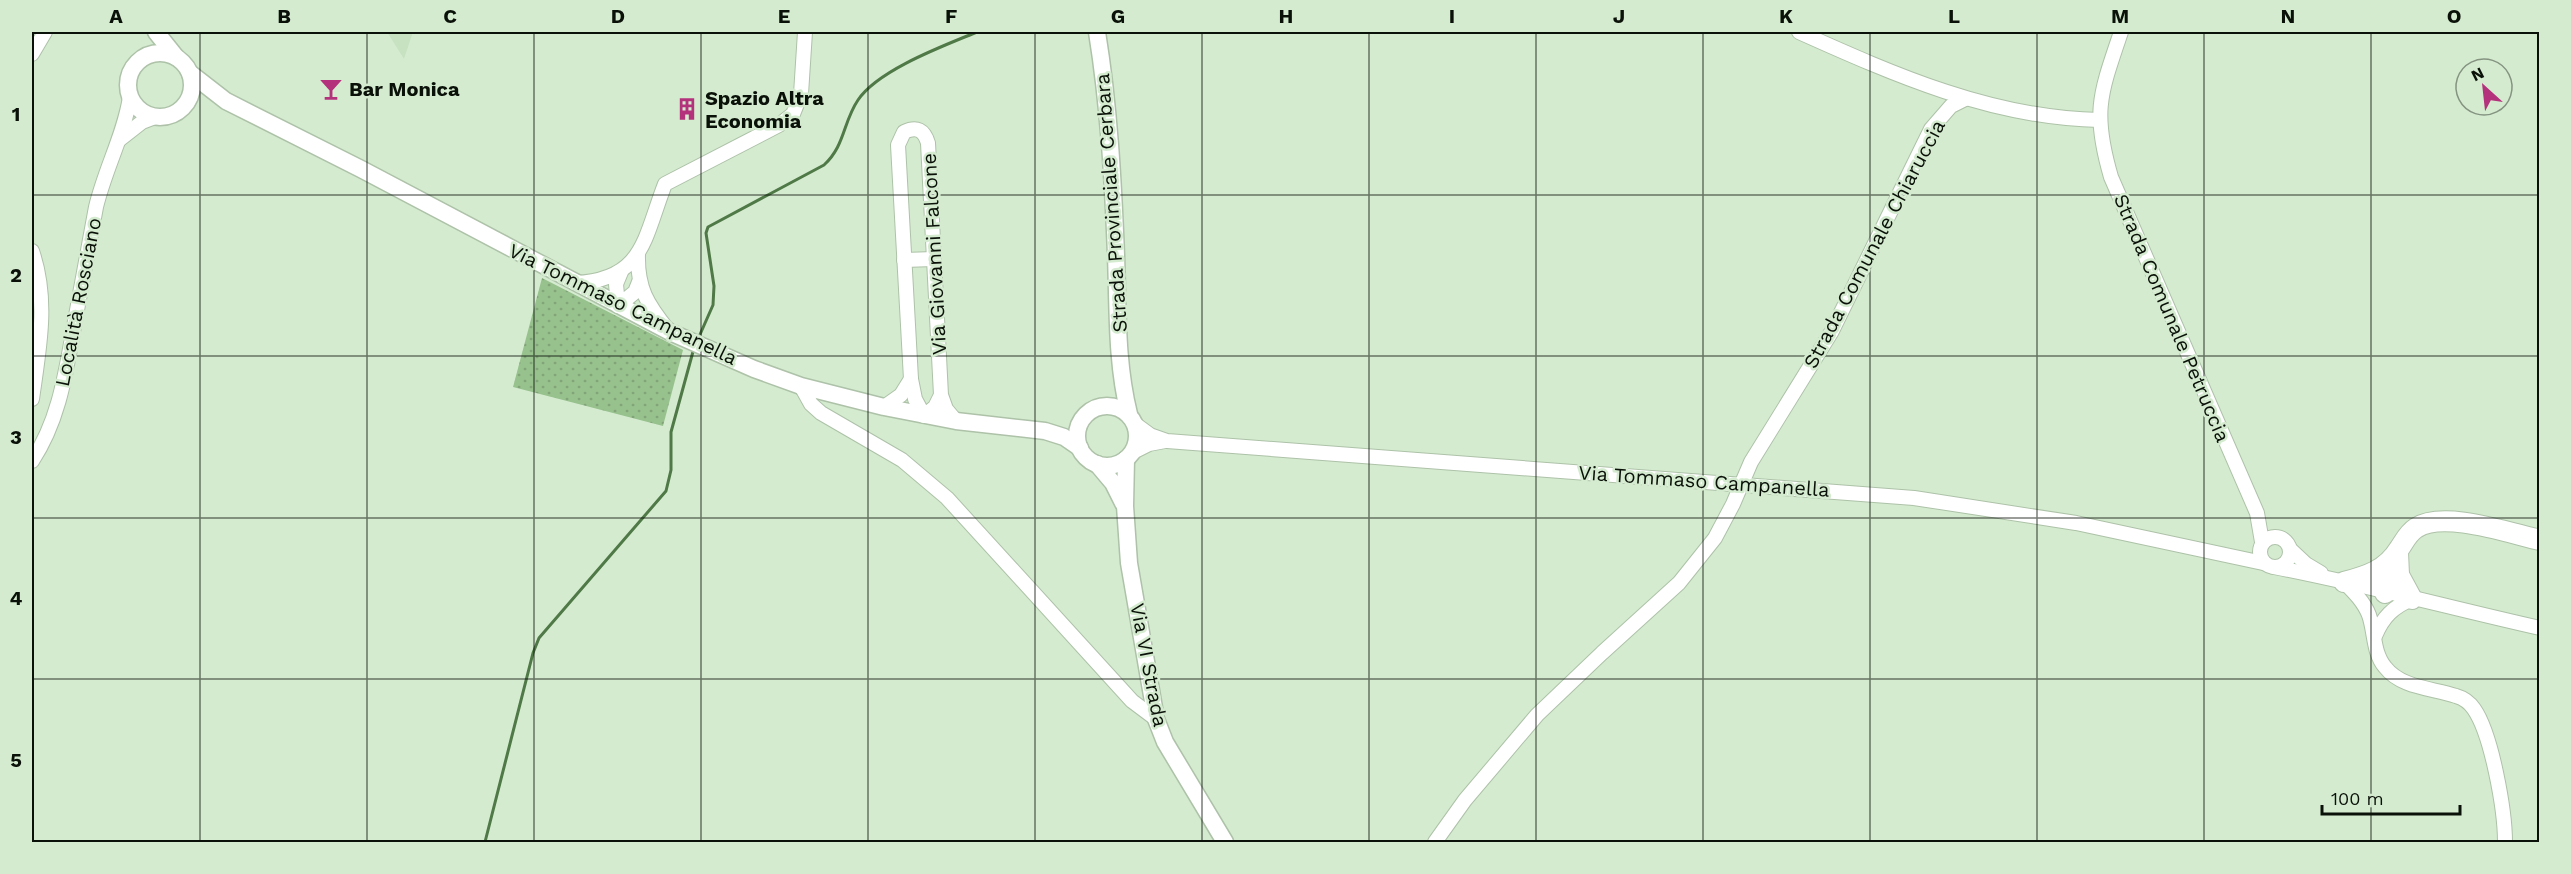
<svg xmlns="http://www.w3.org/2000/svg" width="2571" height="874" viewBox="0 0 2571 874" font-family="'Work Sans',sans-serif">
  <defs>
    <pattern id="grass-dots" width="8" height="8" patternUnits="userSpaceOnUse" patternTransform="scale(1.5)"><rect width="8" height="8" fill="#97c18d"/><path d="M2 2h.1M6 6h.1" fill="none" stroke="#81a578" stroke-width="1.8" stroke-linecap="round"/></pattern>
  </defs>
  <rect width="100%" height="100%" fill="#d5ebd0"/>
  <polygon fill="#c7e2c1" points="387,32 413,32 404,59"/>
  <polygon fill="url(#grass-dots)" points="542,278 683,350 663,426 513,387"/>
  <g fill="none" stroke-linecap="round" stroke-linejoin="round">
    <g stroke="#4f7946" stroke-width="3">
      <path d="M 698,339 L 713,305 L 714,286 L 706,233 L 708,227 L 824,165 C 845,146 843,122 858,100 C 878,70 943,46 977,32"/>
      <polyline points="485,842 533,653 539,638 666,491 671,470 671,432 694,348"/>
    </g>
    <g stroke="#adc2a8" stroke-width="16">
      <g id="minor">
        <path d="M 1799,32 C 1895,75 1992,118 2099,120"/>
        <path d="M 2121,32 C 2100,94 2092,112 2111,177 L 2257,513 L 2262,542"/>
        <polyline points="32,54 45,32"/>
        <polyline points="119,140 142,122 155,117"/>
        <path d="M 32,251 C 49,300 39,349 32,399"/>
        <path d="M 638,254 C 637,288 647,304 668,330"/>
        <polyline points="904,260 934,259"/>
        <polyline points="621,272 616,284 618,306 635,292 639,282"/>
        <path d="M 575,283 C 644,280 644,238 665,184 L 779,125 L 793,114 L 801,94 L 805,32"/>
        <polyline points="801,386 811,404 821,413 902,460 947,498 1132,701 1156,719"/>
        <path d="M 941,395 L 935,407 L 924,416 L 915,399 L 911,379 L 898,145 L 904,132 C 917,126 924,130 928,143 L 941,395 L 946,409 L 956,421"/>
        <polyline points="884,407 901,395 911,379"/>
        <polyline points="1135,424 1150,435 1167,441 1914,498 2076,523 2263,563"/>
        <polyline points="1133,452 1149,444 1165,441"/>
        <path d="M 32,461 C 60,419 66,370 75,321 C 82,283 89,245 96,207 C 105,169 124,135 130,97"/>
        <circle cx="2275" cy="552" r="15"/>
        <polyline points="2290,549 2306,564 2321,573"/>
        <path d="M 2274,567 C 2363,584 2451,608 2540,628"/>
        <path d="M 2344,582 C 2354,592 2364,602 2369,615 C 2375,632 2373,653 2385,667 C 2401,688 2432,688 2456,696 C 2463,698 2470,703 2474,709 C 2492,735 2505,811 2505,842"/>
        <path d="M 2375,636 C 2383,617 2393,607 2412,599"/>
        <polyline points="1435,842 1465,800 1537,715 1602,653 1679,583 1715,538 1733,504 1751,462 1832,331 1931,129 1951,106 1965,99"/>
      </g>
    </g>
    <g stroke="#adc2a8" stroke-width="19">
      <g id="major">
        <polyline points="156,32 176,57"/>
        <path d="M 1097,32 C 1109,106 1113,180 1116,255 C 1118,308 1116,362 1129,414"/>
        <circle cx="160" cy="85" r="32"/>
        <polyline points="190,73 226,101 361,169 670,332 754,369 801,386 884,407 956,421 1045,431 1064,437 1080,448"/>
        <circle cx="1107" cy="436" r="30"/>
        <polyline points="1126,459 1125,506 1129,563 1156,719 1165,742 1225,842"/>
        <polyline points="1097,464 1113,483 1123,503"/>
      </g>
    </g>
    <g stroke="#adc2a8" stroke-width="22">
      <g id="highway">
        <polyline points="2398,552 2399,575 2412,599"/>
        <polyline points="2383,568 2381,580 2385,593 2399,575"/>
        <path d="M 2344,582 C 2367,576 2386,570 2399,549 C 2404,542 2408,533 2416,528 C 2443,510 2509,533 2540,540"/>
      </g>
    </g>
    <use href="#minor" stroke="#fff" stroke-width="14"/>
    <use href="#major" stroke="#fff" stroke-width="16"/>
    <use href="#highway" stroke="#fff" stroke-width="20"/>
  </g>
  <path fill="none" stroke="#0a1108" stroke-width="1.5" stroke-opacity="0.55" d="M 200,32 L 200,842M 367,32 L 367,842M 534,32 L 534,842M 701,32 L 701,842M 868,32 L 868,842M 1035,32 L 1035,842M 1202,32 L 1202,842M 1369,32 L 1369,842M 1536,32 L 1536,842M 1703,32 L 1703,842M 1870,32 L 1870,842M 2037,32 L 2037,842M 2204,32 L 2204,842M 2371,32 L 2371,842M 32,195 L 2540,195M 32,356 L 2540,356M 32,518 L 2540,518M 32,679 L 2540,679"/>
  <defs>
    <g id="bar-bare" transform="scale(1.8)"><path d="M-6-5H6L.8 .8V4.5H3.5V6h-7V4.5H-.8V.8Z" fill="#b4327c" stroke="#d5ebd0" stroke-width="2.5" paint-order="stroke"/></g>
    <g id="building-bare" transform="scale(1.8)"><path d="M-4-6H4V6H1V3H-1V6H-4ZM-2.5-4.3h1.7v1.8h-1.7ZM.8-4.3h1.7v1.8H.8ZM-2.5-1h1.7V.8h-1.7ZM.8-1h1.7V.8H.8Z" fill="#b4327c" stroke="#d5ebd0" stroke-width="2.5" paint-order="stroke"/></g>
  </defs>
  <g fill-rule="evenodd">
    <use href="#bar-bare" x="331" y="89"/>
    <use href="#building-bare" x="687" y="109"/>
  </g>
  <g text-anchor="middle" stroke-width="5" stroke-linejoin="round" paint-order="stroke">
    <g font-size="20" font-weight="bold" fill="#0a1108" stroke="#d5ebd0" text-anchor="start">
      <text x="349" y="96">Bar Monica</text>
      <text x="705" y="105">Spazio Altra<tspan x="705" dy="23">Economia</tspan></text>
    </g>
    <g font-size="20" fill="#0a1108" stroke="#d5ebd0">
      <text transform="translate(1111 203) rotate(-94)" y="7">Strada Provinciale Cerbara</text>
      <text transform="translate(1874 244) rotate(-62)" y="7">Strada Comunale Chiaruccia</text>
      <text transform="translate(934 254) rotate(-93)" y="7">Via Giovanni Falcone</text>
      <text transform="translate(78 302) rotate(-79)" y="7">Località Rosciano</text>
      <text transform="translate(623 304) rotate(26)" y="7">Via Tommaso Campanella</text>
      <text transform="translate(2172 318) rotate(67)" y="7">Strada Comunale Petruccia</text>
      <text transform="translate(1704 481) rotate(4)" y="7">Via Tommaso Campanella</text>
      <text transform="translate(1149 665) rotate(79)" y="7">Via VI Strada</text>
    </g>
  </g>
  <rect width="2571" height="874" fill="none" stroke="#d5ebd0" stroke-width="66"/>
  <g transform="translate(2484 87) rotate(333)"><circle r="28" fill="#d5ebd0" stroke="#849480" stroke-width="1.5"/>
  <path d="M0-4.5L10 22L0 15L-10 22Z" fill="#b4327c"/>
  <text y="-9" font-size="16" font-weight="bold" text-anchor="middle" fill="#0a1108">N</text>
  </g>
  <path d="M2322 805v9h138v-9" fill="none" stroke="#0a1108" stroke-width="3"/>
  <text x="2331" y="805" font-size="18" fill="#0a1108" stroke="#d5ebd0" stroke-width="4.5" paint-order="stroke">100 m</text>
  <rect x="33" y="33" width="2505" height="808" fill="none" stroke="#0a1108" stroke-width="2"/>
  <g font-size="20" text-anchor="middle" font-weight="bold" fill="#0a1108">
    <text x="116" y="23">A</text>
    <text x="284" y="23">B</text>
    <text x="450" y="23">C</text>
    <text x="618" y="23">D</text>
    <text x="784" y="23">E</text>
    <text x="951" y="23">F</text>
    <text x="1118" y="23">G</text>
    <text x="1286" y="23">H</text>
    <text x="1452" y="23">I</text>
    <text x="1619" y="23">J</text>
    <text x="1786" y="23">K</text>
    <text x="1954" y="23">L</text>
    <text x="2120" y="23">M</text>
    <text x="2288" y="23">N</text>
    <text x="2454" y="23">O</text>
    <text x="16" y="121">1</text>
    <text x="16" y="282">2</text>
    <text x="16" y="444">3</text>
    <text x="16" y="605">4</text>
    <text x="16" y="767">5</text>
  </g>
</svg>
